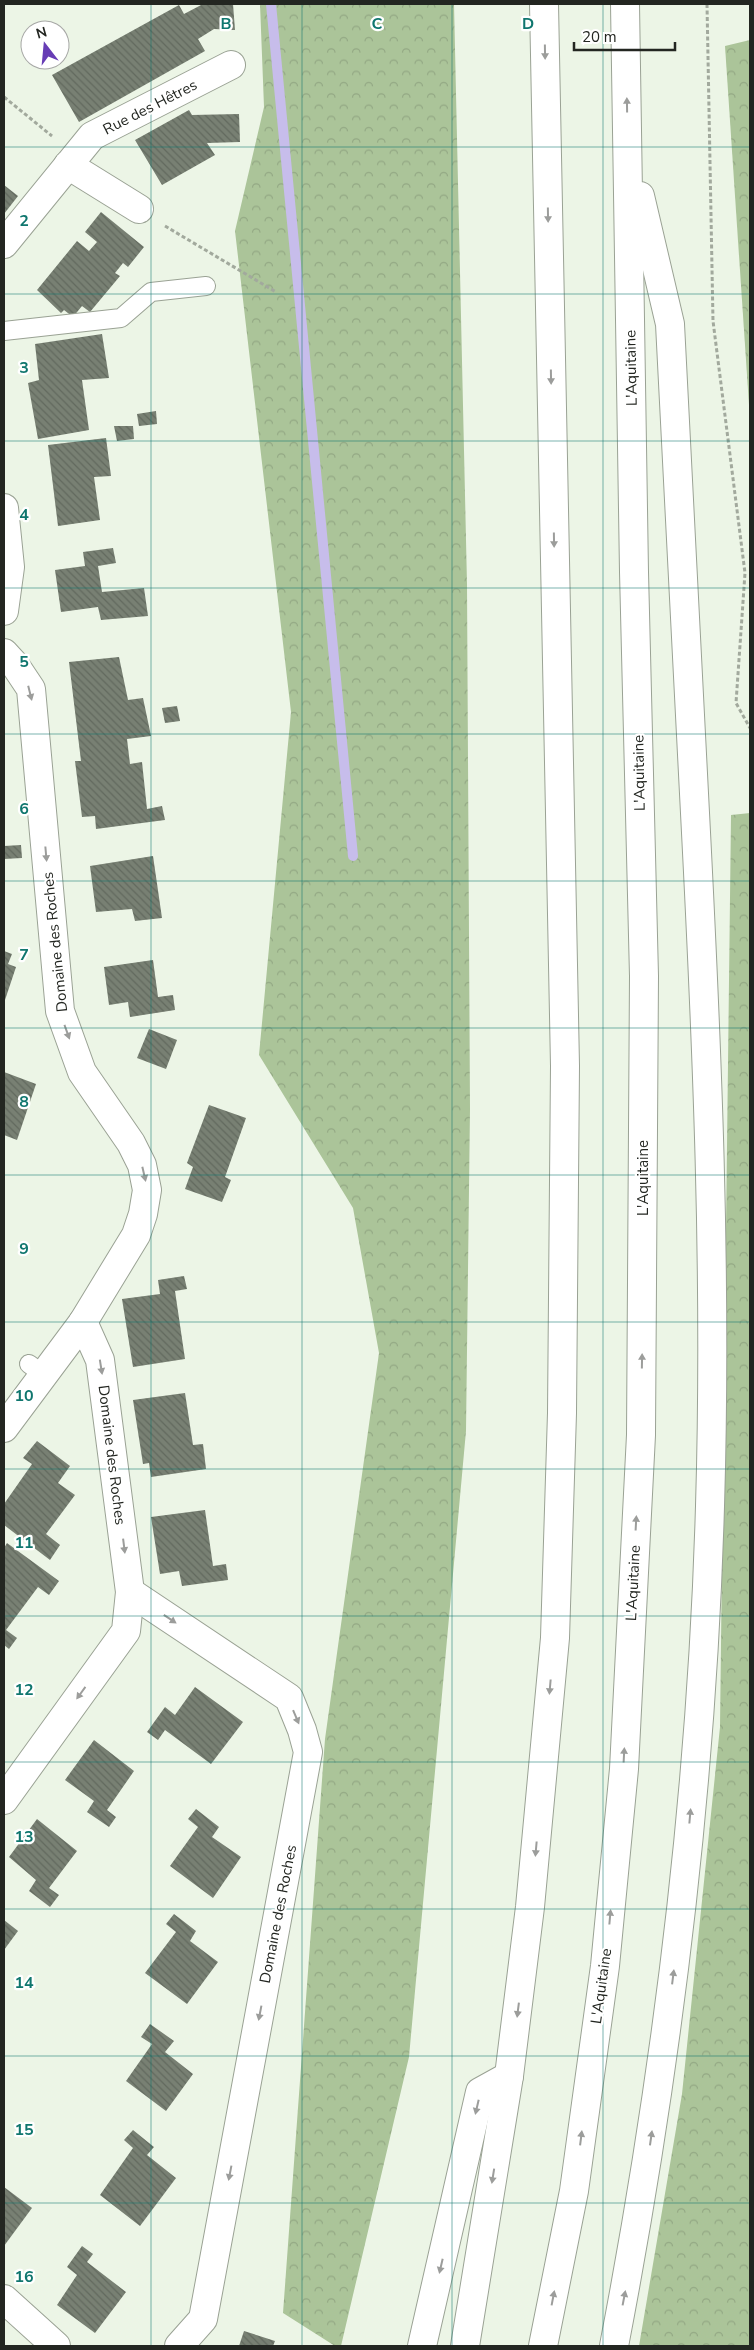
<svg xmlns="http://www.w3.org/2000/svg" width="754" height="2350" viewBox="0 0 754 2350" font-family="'Nunito Sans',sans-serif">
  <defs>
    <pattern id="forest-crowns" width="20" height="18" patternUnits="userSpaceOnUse" patternTransform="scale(1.25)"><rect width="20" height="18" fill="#abc499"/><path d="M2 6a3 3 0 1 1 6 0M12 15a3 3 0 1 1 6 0" fill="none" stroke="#93a884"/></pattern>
    <pattern id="building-back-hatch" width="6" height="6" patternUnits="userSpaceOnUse" patternTransform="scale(1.25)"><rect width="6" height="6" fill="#788073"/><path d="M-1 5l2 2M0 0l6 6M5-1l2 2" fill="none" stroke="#62695e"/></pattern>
  </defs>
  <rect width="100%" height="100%" fill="#ecf5e6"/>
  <g fill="url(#forest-crowns)">
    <polygon points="260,4 454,4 467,584 470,1109 466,1431 409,2057 341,2346 335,2346 283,2313 325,1739 379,1353 353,1208 259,1055 291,712 235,231 264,107"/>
    <polygon points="750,40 750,420 725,46"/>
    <polygon points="750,813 750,2346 639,2346 682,2094 720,1727 731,815"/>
  </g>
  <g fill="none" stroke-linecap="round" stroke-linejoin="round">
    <polyline stroke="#c7bdeb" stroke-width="10" points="271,4 353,856"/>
  </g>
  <g fill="url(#building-back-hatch)">
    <polygon points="203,4 233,4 235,30 214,29 198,39 205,51 79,122 52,75 179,5 184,14"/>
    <polygon points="189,110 192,115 239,114 240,142 207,143 215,155 162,185 135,140"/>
    <polygon points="4,185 18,196 4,214"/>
    <polygon points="101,212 144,247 128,267 123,263 115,273 120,276 90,312 82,306 73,317 64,310 61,313 37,290 77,241 89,251 97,242 85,232"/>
    <polygon points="102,334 109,378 82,380 89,430 38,439 28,383 39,380 35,344"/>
    <polygon points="156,411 157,424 139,426 137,414"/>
    <polygon points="114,426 133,426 134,439 117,441"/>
    <polygon points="106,438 111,476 94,477 100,520 58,526 48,445"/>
    <polygon points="113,548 116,563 98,566 102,592 144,588 148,616 101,620 98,607 61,612 55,570 85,566 83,552"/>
    <polygon points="119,657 128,700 143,698 151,736 127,739 130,764 142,762 147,809 162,806 165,820 96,829 95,816 82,817 75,761 81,761 69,662"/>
    <polygon points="177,706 180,721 165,723 162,708"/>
    <polygon points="21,845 22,858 4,859 4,846"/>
    <polygon points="153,856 162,918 135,921 132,909 96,912 90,866"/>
    <polygon points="4,951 12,954 8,964 16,967 4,1003"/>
    <polygon points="153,960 158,997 173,995 175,1010 130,1017 128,1002 109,1005 104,967"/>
    <polygon points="149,1029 177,1040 166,1069 137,1058"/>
    <polygon points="4,1072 36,1084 17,1140 4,1135"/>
    <polygon points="209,1105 246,1118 225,1177 231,1180 222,1202 185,1189 193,1167 187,1163"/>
    <polygon points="184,1276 187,1289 175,1291 185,1359 133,1367 122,1299 160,1294 158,1280"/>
    <polygon points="185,1393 193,1445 203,1444 206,1469 151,1477 149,1463 143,1464 133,1400"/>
    <polygon points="37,1441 70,1466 58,1483 75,1495 46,1534 60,1545 50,1560 4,1525 4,1504 32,1464 23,1458"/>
    <polygon points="205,1510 213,1566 226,1564 228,1580 182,1586 179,1571 160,1574 151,1517"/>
    <polygon points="7,1543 59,1581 49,1595 38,1587 6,1630 17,1638 9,1649 4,1645 4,1548"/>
    <polygon points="195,1687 243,1722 211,1764 165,1730 158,1740 147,1732 165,1707 175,1715"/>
    <polygon points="94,1740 134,1771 107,1810 116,1817 109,1827 87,1812 94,1801 65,1780"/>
    <polygon points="196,1809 219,1827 212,1837 241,1857 213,1898 170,1866 198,1827 188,1819"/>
    <polygon points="37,1819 77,1851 49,1888 59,1895 50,1907 29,1891 36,1880 9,1857"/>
    <polygon points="174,1914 196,1931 190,1941 218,1962 187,2004 145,1973 176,1932 166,1924"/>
    <polygon points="4,1920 18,1931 4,1950"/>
    <polygon points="150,2024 174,2041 165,2052 193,2074 166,2111 126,2081 152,2044 141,2037"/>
    <polygon points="133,2130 154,2147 147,2155 176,2178 140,2226 100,2195 133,2148 124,2140"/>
    <polygon points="4,2187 32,2208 4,2246"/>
    <polygon points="82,2246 93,2254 87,2262 126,2292 95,2333 57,2305 77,2275 67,2267"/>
    <polygon points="244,2331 275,2341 273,2346 239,2346"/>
  </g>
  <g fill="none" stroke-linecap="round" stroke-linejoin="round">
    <g stroke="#9aa294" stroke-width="20">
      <g id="service">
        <polyline points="4,331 121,318 151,292 206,286"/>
        <polyline points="29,1364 44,1375"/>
      </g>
    </g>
    <g stroke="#9aa294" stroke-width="30">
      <g id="minor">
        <polyline points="68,165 139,209"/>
        <polyline points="4,244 92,136 231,65"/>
        <polyline points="4,508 10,567 4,611"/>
        <polyline points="4,653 15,665 31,689 60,1011 82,1072 131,1143 142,1165 147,1190 143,1214 136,1235 83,1322 4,1428"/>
        <polyline points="130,1592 289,1698 302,1730 308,1752 203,2319 179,2346"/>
        <polyline points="4,1800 126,1631 130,1592 100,1360 83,1322"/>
        <polyline points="4,2299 56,2346"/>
      </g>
    </g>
    <g stroke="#9aa294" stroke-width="30">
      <g id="motorway">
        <polyline points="422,2346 480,2092 509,2076"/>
        <polyline points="465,2346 509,2076 530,1907 555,1638 562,1413 565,1066 544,4"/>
        <polyline points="543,2346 574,2191 605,1966 624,1769 641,1435 644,976 634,572 625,4"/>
        <path d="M 614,2346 C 667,2070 702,1788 710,1506 C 717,1275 707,1044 695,813 C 687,650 678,487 670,324 L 640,196"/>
      </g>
    </g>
    <g stroke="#a2a99d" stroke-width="3" stroke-dasharray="4 2.5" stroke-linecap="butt">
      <polyline points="707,4 713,321 745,573 736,703 750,728"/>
      <polyline points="4,97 52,136"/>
      <polyline points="165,226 276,292"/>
    </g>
    <use href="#service" stroke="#fff" stroke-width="18"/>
    <use href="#minor" stroke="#fff" stroke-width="28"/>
    <use href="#motorway" stroke="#fff" stroke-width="28"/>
  </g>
  <defs><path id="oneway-solid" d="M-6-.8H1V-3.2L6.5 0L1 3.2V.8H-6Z" transform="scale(1.25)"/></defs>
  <g fill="#9c9d9b">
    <use href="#oneway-solid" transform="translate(545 52) rotate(89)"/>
    <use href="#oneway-solid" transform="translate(627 105) rotate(-91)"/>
    <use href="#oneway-solid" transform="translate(548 215) rotate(89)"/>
    <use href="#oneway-solid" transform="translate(551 377) rotate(89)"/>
    <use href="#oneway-solid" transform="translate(554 540) rotate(89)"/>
    <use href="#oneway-solid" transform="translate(30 693) rotate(76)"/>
    <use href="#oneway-solid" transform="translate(46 854) rotate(85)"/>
    <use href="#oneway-solid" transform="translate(67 1032) rotate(70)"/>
    <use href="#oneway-solid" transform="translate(144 1174) rotate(77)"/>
    <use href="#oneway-solid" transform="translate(642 1361) rotate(-89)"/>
    <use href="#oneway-solid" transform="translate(101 1367) rotate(81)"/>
    <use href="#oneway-solid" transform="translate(636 1523) rotate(-87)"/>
    <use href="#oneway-solid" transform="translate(124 1546) rotate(83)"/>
    <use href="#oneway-solid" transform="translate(170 1619) rotate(34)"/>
    <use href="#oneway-solid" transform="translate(550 1687) rotate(95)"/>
    <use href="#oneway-solid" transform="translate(81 1693) rotate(126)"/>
    <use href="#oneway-solid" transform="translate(296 1717) rotate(67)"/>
    <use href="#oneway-solid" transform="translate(624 1755) rotate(-87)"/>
    <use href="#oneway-solid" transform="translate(690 1816) rotate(-85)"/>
    <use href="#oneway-solid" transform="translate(536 1849) rotate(95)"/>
    <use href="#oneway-solid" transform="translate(610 1917) rotate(-85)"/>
    <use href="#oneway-solid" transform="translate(673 1977) rotate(-83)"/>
    <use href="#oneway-solid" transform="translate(518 2010) rotate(97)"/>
    <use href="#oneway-solid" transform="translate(260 2013) rotate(101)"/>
    <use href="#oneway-solid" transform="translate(477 2107) rotate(103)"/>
    <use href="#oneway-solid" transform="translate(581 2138) rotate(-83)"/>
    <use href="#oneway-solid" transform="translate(651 2138) rotate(-82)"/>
    <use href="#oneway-solid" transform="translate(230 2173) rotate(101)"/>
    <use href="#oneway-solid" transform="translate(493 2176) rotate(99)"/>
    <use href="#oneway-solid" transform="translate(441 2266) rotate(103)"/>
    <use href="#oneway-solid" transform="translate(553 2298) rotate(-79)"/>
    <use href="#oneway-solid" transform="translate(624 2298) rotate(-79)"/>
  </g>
  <path fill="none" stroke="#0f766e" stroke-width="1" stroke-opacity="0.55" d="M 151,4 L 151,2346M 302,4 L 302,2346M 452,4 L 452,2346M 603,4 L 603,2346M 4,147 L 750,147M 4,294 L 750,294M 4,441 L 750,441M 4,588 L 750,588M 4,734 L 750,734M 4,881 L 750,881M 4,1028 L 750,1028M 4,1175 L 750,1175M 4,1322 L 750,1322M 4,1469 L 750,1469M 4,1616 L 750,1616M 4,1762 L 750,1762M 4,1909 L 750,1909M 4,2056 L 750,2056M 4,2203 L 750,2203"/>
  <g text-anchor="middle" stroke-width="4.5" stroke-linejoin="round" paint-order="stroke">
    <g font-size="15" fill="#232621" stroke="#fff">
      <text transform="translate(150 107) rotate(-27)" y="5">Rue des Hêtres</text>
      <text transform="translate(631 368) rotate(-91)" y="5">L'Aquitaine</text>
      <text transform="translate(639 773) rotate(-91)" y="5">L'Aquitaine</text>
      <text transform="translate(55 942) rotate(-96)" y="5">Domaine des Roches</text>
      <text transform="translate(643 1178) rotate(-90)" y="5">L'Aquitaine</text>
      <text transform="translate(112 1455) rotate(83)" y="5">Domaine des Roches</text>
      <text transform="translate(633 1583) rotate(-87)" y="5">L'Aquitaine</text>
      <text transform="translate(278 1914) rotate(-79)" y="5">Domaine des Roches</text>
      <text transform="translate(601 1986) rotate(-82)" y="5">L'Aquitaine</text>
    </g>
  </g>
  <g font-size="16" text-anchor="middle" font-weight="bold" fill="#0f766e" stroke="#fff" stroke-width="4.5" stroke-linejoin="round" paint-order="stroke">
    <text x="226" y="29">B</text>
    <text x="377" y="29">C</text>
    <text x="528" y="29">D</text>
    <text x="24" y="226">2</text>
    <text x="24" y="373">3</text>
    <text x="24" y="520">4</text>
    <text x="24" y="667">5</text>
    <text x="24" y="814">6</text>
    <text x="24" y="960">7</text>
    <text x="24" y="1107">8</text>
    <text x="24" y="1254">9</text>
    <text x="24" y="1401">10</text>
    <text x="24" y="1548">11</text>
    <text x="24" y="1695">12</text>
    <text x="24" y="1842">13</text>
    <text x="24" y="1988">14</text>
    <text x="24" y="2135">15</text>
    <text x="24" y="2282">16</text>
  </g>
  <rect width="754" height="2350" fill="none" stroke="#232621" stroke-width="10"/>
  <g transform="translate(45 45) rotate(344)"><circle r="24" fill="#ffffff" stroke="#a7a8a6"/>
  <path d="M0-4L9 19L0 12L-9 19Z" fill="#673db5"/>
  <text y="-8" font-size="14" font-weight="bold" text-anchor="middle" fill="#232621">N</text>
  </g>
  <path d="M574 42v8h101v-8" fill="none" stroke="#232621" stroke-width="2.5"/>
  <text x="582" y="42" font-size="15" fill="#232621" stroke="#ffffff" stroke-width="4" paint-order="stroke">20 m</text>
</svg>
